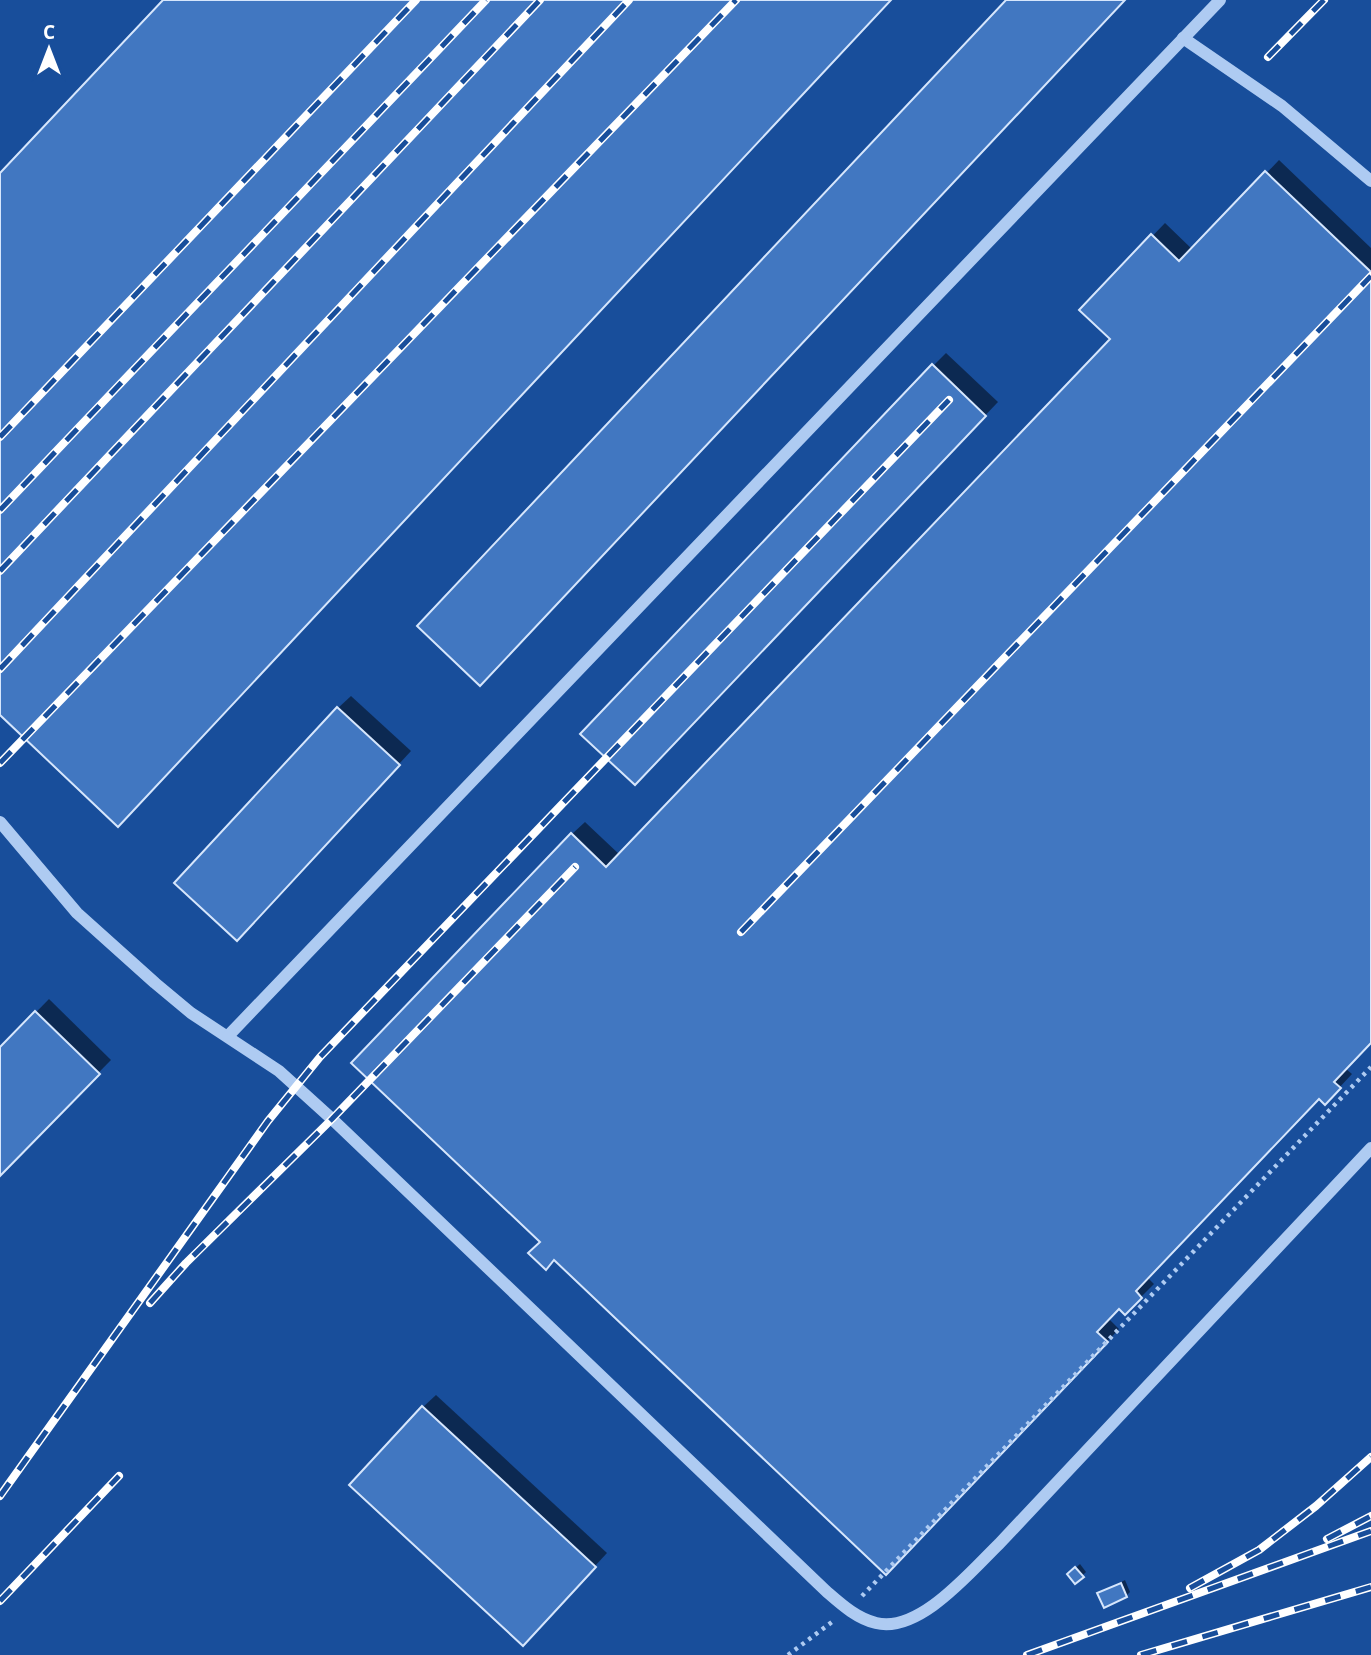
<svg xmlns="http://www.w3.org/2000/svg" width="1371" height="1655" viewBox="0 0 1371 1655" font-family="'Open Sans',sans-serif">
  <rect width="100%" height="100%" fill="#184e9b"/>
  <g fill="#0007">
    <polygon points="1279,160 1371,248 1371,1042 1345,1068 1352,1074 1338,1089 1319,1097 1147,1277 1154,1284 1125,1313 1119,1307 1108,1318 1119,1329 899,1560 542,1242 572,834 585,822 620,855 1112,339 1081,310 1165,223 1193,250"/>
    <polygon points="946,353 998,402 647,770 933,366"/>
    <polygon points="351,696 411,751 250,926 338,708"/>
    <polygon points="49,999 111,1060 0,1173 0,1049"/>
    <polygon points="436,1395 607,1553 535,1631 423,1407"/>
    <polygon points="1080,1564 1086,1572 1082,1576 1069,1574"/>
    <polygon points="1125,1580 1130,1592 1126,1596 1099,1594"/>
  </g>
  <g fill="#4177c1" stroke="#d6e6fc" stroke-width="2">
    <polygon points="163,0 891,0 118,827 0,715 0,173"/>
    <polygon points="1006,0 1125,0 480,686 417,626"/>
    <polygon points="1265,171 1371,272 1371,1043 1334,1082 1341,1088 1325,1105 1319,1099 1136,1291 1142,1298 1125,1315 1119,1309 1097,1332 1108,1342 886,1575 554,1260 546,1270 528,1253 540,1242 351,1063 571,833 606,867 1110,339 1079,310 1151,234 1179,261"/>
    <polygon points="932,364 986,416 635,785 580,734"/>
    <polygon points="337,707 400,765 237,941 174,883"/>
    <polygon points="35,1011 100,1074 0,1176 0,1047"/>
    <polygon points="422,1406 596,1567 523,1646 349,1485"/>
    <polygon points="1075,1567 1084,1577 1075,1584 1067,1574"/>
    <polygon points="1121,1583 1127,1597 1104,1608 1097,1593"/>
  </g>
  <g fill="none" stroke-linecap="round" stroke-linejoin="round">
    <g stroke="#aecbf2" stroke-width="4.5" stroke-dasharray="3.5 5" stroke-linecap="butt">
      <polyline points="862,1596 1371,1067"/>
      <polyline points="788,1655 832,1622"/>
    </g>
    <g stroke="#aecbf2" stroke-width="12">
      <polyline points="1183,38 1282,106 1371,181"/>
      <path d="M 0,822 L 77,913 L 155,983 L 191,1013 L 279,1071 L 332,1119 L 826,1591 C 841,1604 856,1618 876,1623 C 919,1634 971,1571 999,1544 L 1371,1148"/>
      <polyline points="228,1036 1220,0"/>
    </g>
    <g stroke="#fff" stroke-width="8">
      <g id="rail">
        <polyline points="1268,57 1324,0"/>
        <polyline points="0,437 416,0"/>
        <polyline points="0,510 486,0"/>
        <polyline points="0,571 540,0"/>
        <polyline points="0,669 629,0"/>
        <polyline points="0,763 736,0"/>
        <polyline points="741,932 1371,276"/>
        <polyline points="150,1303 186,1263 332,1119 575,867"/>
        <polyline points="0,1496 268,1121 320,1057 949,400"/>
        <polyline points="1327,1539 1371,1516"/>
        <polyline points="1190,1588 1259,1550 1316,1506 1371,1457"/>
        <polyline points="0,1601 119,1476"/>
        <polyline points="1027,1655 1371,1531"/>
        <polyline points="1141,1655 1371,1587"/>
      </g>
    </g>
    <use href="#rail" stroke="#184e9b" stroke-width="5" stroke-dasharray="16" stroke-linecap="butt"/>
  </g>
  <g transform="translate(49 49)" stroke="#184e9b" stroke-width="5" paint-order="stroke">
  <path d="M0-5L12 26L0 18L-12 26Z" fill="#ffffff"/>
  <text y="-10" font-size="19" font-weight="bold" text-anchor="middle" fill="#ffffff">С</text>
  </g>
</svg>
